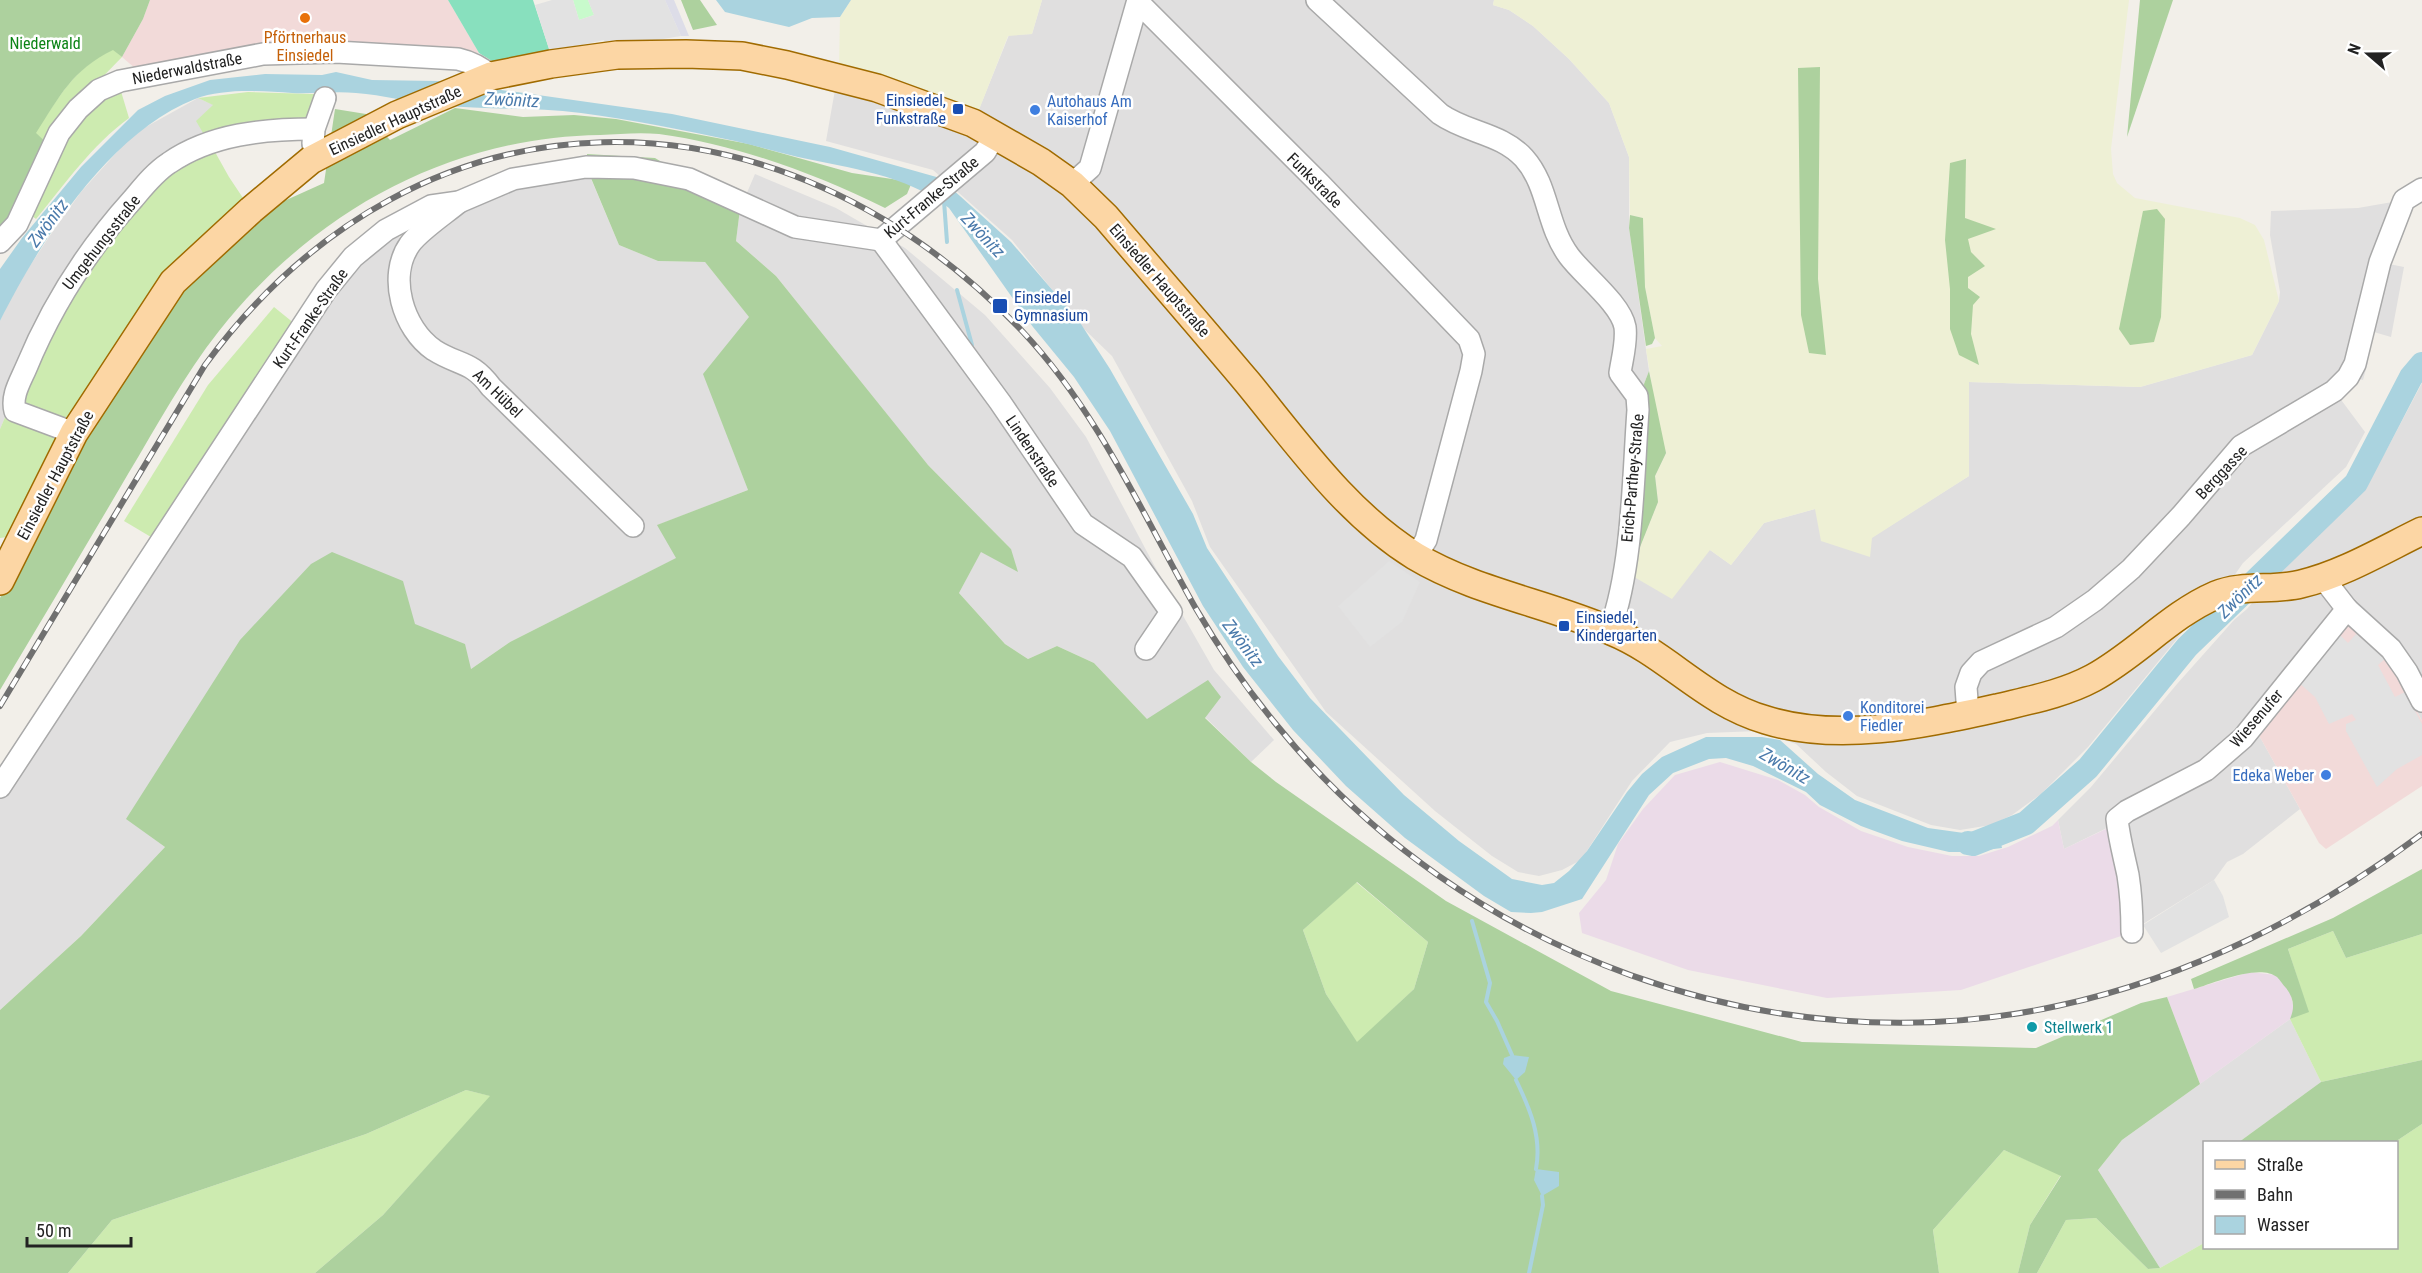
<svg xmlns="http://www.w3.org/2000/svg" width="2422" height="1273" viewBox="0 0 2422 1273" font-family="'Roboto Condensed',sans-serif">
  <rect width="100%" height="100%" fill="#f2efe9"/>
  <g fill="#e0dfdf">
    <polygon points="1042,0 1494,0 1493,5 1509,10 1533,26 1569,59 1609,103 1629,157 1629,228 1649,371 1644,384 1710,550 1731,565 1764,523 1815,509 1871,538 1969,476 1969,382 2140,387 2252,355 2279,301 2280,292 2270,235 2271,211 2358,208 2404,200 2384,263 2404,267 2391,337 2367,330 2361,360 2368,362 2363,380 2356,378 2336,393 2365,432 2346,467 2243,563 2222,593 2190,623 2088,747 2041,794 2012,815 1991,825 1960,830 1931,825 1857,796 1826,772 1796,744 1758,731 1707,733 1670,742 1632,781 1581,860 1562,870 1539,876 1518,872 1492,856 1435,811 1326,712 1210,547 1192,501 1112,356 1083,328 1012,240 933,170 826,141 839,67 977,114 1009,35 1032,34"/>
    <polygon points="198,98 214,105 209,143 12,401 0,429 0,321 18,284 49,237 81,192 126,142 144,128"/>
    <polygon points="586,167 619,245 658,261 705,262 750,318 704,374 748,490 658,525 677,558 510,642 471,669 127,819 165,847 81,936 0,1010 0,787 326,290 386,230 410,243 459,202"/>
    <polygon points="755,174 836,208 905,248 985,315 1050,388 1086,437 1154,565 1214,670 1274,740 1251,762 1205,717 1147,719 1094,663 1057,646 1028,659 1005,644 959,593 981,551 1011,549 926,463 776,276 736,241 740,209"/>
    <polygon points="2422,383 2422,721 2390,660 2256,730 2300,809 2243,854 2227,862 2214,880 2127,934 2109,827 2064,849 2058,820 2091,787 2177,684 2234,620 2247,609 2296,551 2369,478 2386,451"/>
    <polygon points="2290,1019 2321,1082 2239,1142 2204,1142 2204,1243 2160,1268 2098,1170 2122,1140"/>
  </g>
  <g fill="#f2dad9">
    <polygon points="150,0 448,0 479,53 330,44 136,69 122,57 143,19"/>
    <polygon points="2342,622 2355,626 2390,660 2422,721 2422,786 2326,849 2319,843 2256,730"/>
  </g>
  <g fill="#ebdbe8">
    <polygon points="1720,762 1778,780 1805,795 1819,807 1861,831 1908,847 1952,856 1979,856 2008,847 2052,826 2058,820 2064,849 2110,827 2127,934 1961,990 1827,998 1688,970 1582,933 1579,913 1606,880 1618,844 1643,809 1675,775"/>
    <polygon points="2250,972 2276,975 2285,982 2291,995 2294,1011 2290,1019 2200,1084 2167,997"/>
  </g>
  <g fill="#eef0d5">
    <polygon points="851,0 1042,0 1032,34 1008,36 977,115 839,67 840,17"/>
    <polygon points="1494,0 2129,0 2111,149 2113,174 2117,183 2135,198 2240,218 2255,225 2264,240 2279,301 2252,355 2140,387 1969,382 1969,476 1872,538 1870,557 1821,541 1815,509 1764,523 1731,565 1710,550 1672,599 1629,574 1633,543 1640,547 1658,502 1655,476 1666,453 1658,423 1646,349 1662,346 1655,338 1645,287 1643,218 1630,215 1629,157 1609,103 1569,59 1533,26 1509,10 1493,5"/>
  </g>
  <g fill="#cdebb0">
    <path d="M 113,49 L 122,57 L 84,96 L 49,145 L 35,133 C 60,96 72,70 113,49 Z"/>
    <path d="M 120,88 L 129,118 C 92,145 65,184 36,219 L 27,212 L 77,116 Z"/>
    <polygon points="248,92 314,94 314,129 210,143 229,177 251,210 23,535 0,538 0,429 12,401 119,214 209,143 196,121 213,105 198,98"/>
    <polygon points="274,307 295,324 156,540 124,521 208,385"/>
    <polygon points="1356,882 1428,942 1414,989 1357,1043 1326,994 1303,930"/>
    <polygon points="2333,931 2346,958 2422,934 2422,1060 2321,1082 2290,1019 2308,1011 2288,949"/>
    <polygon points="466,1090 491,1096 383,1215 315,1273 68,1273 112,1220 366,1134"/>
    <polygon points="2422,1124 2422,1273 2037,1273 2066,1220 2096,1218 2148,1269 2160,1268 2204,1243 2204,1248 2396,1248 2395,1142"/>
    <polygon points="2004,1150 2061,1175 2030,1225 2018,1273 1939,1273 1933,1230"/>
  </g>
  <g fill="#add19e" fill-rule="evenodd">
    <path d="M 0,0 L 150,0 L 143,19 L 122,57 L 113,50 C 72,70 60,96 36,133 L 49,145 L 0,236 Z"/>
    <polygon points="681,0 700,0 717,25 693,30"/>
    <polygon points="2140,0 2173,0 2127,137"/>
    <polygon points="1820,67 1818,279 1826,355 1809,353 1801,315 1798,68"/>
    <path d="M 455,108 L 523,117 L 574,115 L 616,119 L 749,144 L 852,173 L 912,182 L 907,194 L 885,208 C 814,173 738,145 659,134 C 640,132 619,134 600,135 C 448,137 312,213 219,331 C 184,375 157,426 128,474 C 86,546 43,618 0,690 L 0,598 L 84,436 L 179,287 L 273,206 L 324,183 L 335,109 L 366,114 L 390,140 Z"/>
    <path d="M 587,154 L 655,158 L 740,209 L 736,241 L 776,276 L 928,465 L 1011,549 L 1018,572 L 981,552 L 959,593 L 1005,644 L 1028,659 L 1057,646 L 1094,663 L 1147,719 L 1208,680 L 1221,697 L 1205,718 L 1251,762 L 1276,782 L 1446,901 L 1611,991 L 1802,1042 L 2036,1048 L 2141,1003 L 2167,997 L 2200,1084 L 2122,1140 L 2098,1170 L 2160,1268 L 2148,1269 L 2096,1218 L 2066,1220 L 2037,1273 L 2018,1273 L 2030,1225 L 2061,1176 L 2004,1150 L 1933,1230 L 1939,1273 L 315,1273 L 383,1215 L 490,1096 L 466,1090 L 366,1134 L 112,1220 L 68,1273 L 0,1273 L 0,1010 L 81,936 L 165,847 L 126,819 L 240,640 L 311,564 L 332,552 L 403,581 L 415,624 L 465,644 L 471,669 L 510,642 L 676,558 L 657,525 L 748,490 L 703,374 L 749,317 L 705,262 L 658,261 L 619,245 L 588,171 ZM 1357,882 L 1428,942 L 1414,989 L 1357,1042 L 1326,994 L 1303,930 Z"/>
    <polygon points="1966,159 1965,218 1996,229 1968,239 1971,252 1985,266 1968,277 1968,288 1980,297 1973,305 1971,334 1979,365 1959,355 1950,329 1950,289 1945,240 1950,163"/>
    <polygon points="2157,209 2165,219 2161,317 2154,342 2130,345 2119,329 2143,211"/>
    <polygon points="1630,215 1643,218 1645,287 1655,338 1652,344 1646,346 1629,228"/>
    <polygon points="1649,371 1666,453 1655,476 1658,502 1640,547 1633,543 1646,407 1644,384"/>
    <path d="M 2422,869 L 2422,934 L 2346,958 L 2333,931 L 2288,949 L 2309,1012 L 2290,1019 C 2295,1008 2294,998 2286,988 C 2283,985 2280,980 2277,977 C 2260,963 2213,983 2194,989 L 2191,979 L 2333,918 Z"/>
    <polygon points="2422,1060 2422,1124 2395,1142 2239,1142 2321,1082"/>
  </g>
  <polygon fill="#c8facc" points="573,0 588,0 594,15 579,20"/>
  <polygon fill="#88e0be" points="448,0 533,0 550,52 497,64 479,53"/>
  <g fill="#e2e2e2">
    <polygon points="552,0 573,0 579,20 594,15 588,0 665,0 681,36 607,48 604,40 550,52 535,5"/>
    <polygon points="1389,561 1420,582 1402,622 1370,647 1338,606"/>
    <polygon points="2338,633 2348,643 2356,634 2386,658 2378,665 2395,697 2405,692 2422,724 2422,755 2397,769 2377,787 2346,731 2346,724 2356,720 2352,714 2329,724 2315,697 2298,682"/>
    <polygon points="2214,880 2223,896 2229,917 2161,953 2143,925"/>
  </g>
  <polygon fill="#dddde8" points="665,0 674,0 689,36 681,36"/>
  <g fill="#aad3df">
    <polygon points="716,0 851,0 840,17 812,18 789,27 725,12"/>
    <path d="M 336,72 L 372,80 L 438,81 L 672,114 L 830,147 L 940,178 L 1011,242 L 1079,321 L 1110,369 L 1193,514 L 1207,548 L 1278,656 L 1310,698 L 1404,795 L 1459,841 L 1512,879 L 1542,885 L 1554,883 L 1569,871 L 1587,851 L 1627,792 L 1642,774 L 1662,757 L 1706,737 L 1762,737 L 1780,740 L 1818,774 L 1855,800 L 1928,828 L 1971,834 L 1997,827 L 2002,848 L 1969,852 L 1949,852 L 1902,841 L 1861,826 L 1820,805 L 1806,792 L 1753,766 L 1726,758 L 1709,759 L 1673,773 L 1649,795 L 1582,899 L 1542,912 L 1531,913 L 1511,912 L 1484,896 L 1405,838 L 1346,786 L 1293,730 L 1243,667 L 1203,606 L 1110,431 L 1074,377 L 1033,327 L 949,208 C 907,175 849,168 798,157 C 777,152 756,146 735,141 C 684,130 633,120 581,113 C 533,107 485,110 436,105 C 409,102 383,95 356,93 C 335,91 313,94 292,93 C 261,91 224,88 195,99 C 109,133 40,241 0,321 L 0,269 L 22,238 L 81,167 L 138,110 L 165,96 L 210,80 L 265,74 L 322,75 Z"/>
    <polygon points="1512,1055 1529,1057 1525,1072 1516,1080 1503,1064 1504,1058"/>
    <polygon points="1536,1169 1559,1172 1559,1186 1542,1196 1534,1180"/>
  </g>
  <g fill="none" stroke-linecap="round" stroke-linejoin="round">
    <g stroke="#aad3df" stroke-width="4">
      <polyline points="944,201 947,242"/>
      <polyline points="957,290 972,345"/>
      <polyline points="1472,921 1490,983 1486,1002 1497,1021 1512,1055"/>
      <path d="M 1516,1080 C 1530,1109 1542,1137 1536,1169"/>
      <polyline points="1529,1273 1543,1205 1542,1196"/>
    </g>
    <polyline stroke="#aad3df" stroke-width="24" points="1968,843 1973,844 2026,823 2088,768 2187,647 2356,483 2411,377 2422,364"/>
    <g stroke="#a9a9a9" stroke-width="24">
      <g id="minor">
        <path d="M 1317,0 L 1440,114 C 1467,133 1501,133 1524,158 C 1549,186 1546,225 1569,256 C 1583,275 1621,304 1625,327 C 1627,342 1622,359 1620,373 L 1637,396 L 1638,410 C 1633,478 1633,566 1610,630"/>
        <polyline points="1138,2 1320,184 1469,339 1474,354 1471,371 1426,540 1416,556"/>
        <polyline points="313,144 314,129 325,98"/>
        <polyline points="1072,184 1090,168 1138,0"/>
        <path d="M 459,202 C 446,213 419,231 410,244 C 387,276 403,329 434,350 C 459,366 471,360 491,387 L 633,526"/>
        <polyline points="881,240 1000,402 1083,524 1132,557 1171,612 1146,649"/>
        <polyline points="881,240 985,152 996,134"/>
        <path d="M 0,242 L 17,224 L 59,133 L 78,109 L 99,90 L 120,81 L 263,54 L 336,52 L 458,59 C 471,62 481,67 491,76"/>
        <path d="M 74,433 L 15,411 C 11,396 20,382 26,368 C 52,305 87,250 133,199 C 144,186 155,172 169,163 C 211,134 264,129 314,129"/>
        <polyline points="2347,609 2391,649 2407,672 2422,701"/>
        <polyline points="1968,714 1966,687 1971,673 1981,662 2056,627 2095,600 2131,569 2181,516 2241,446 2334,391 2348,377 2355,364 2380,262 2404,200 2422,189"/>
        <polyline points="0,787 326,290 353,257 386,230 431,206 459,202 513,179 586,167 634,168 689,179 795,227 881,240"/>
        <path d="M 2132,932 C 2132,913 2131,894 2128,875 C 2124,856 2119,838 2117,819 L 2127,811 L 2206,770 L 2243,738 L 2347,609 L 2323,578"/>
      </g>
    </g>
    <g stroke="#a06b00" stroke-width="30">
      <path id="major" d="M 0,581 L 74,433 L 173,282 L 251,210 L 311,160 L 397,115 L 491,76 L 551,64 L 617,55 L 686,54 L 742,56 L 787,65 L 877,88 L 973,123 L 1041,162 L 1072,184 L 1106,217 C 1153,272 1201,327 1248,383 C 1298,444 1347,514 1415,556 C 1475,592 1547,603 1611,631 C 1668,654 1704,702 1766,720 C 1840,743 1923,724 1997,708 C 2030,700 2063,694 2093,678 C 2137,654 2170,615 2216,595 C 2242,584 2274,591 2301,584 C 2343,574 2383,550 2422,531"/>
    </g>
    <use href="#minor" stroke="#fff" stroke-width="21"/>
    <use href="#major" stroke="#fcd6a4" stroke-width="27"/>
    <g stroke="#707070" stroke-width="6">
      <path id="rail" d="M 0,706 L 205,365 C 420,72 779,75 1023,332 C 1098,412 1142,513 1195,607 C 1220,650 1248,691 1280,729 C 1464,954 1772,1068 2057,1006 C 2189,978 2315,914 2422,834"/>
    </g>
    <use href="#rail" stroke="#fff" stroke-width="4" stroke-dasharray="11" stroke-linecap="butt"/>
  </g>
  <circle fill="#e8710a" stroke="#fff" stroke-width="2" cx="305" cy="18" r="6"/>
  <g fill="#1a4fb4" stroke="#fff" stroke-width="2">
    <rect x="952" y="103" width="12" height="12" rx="3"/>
    <rect x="992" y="298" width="16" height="16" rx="3"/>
    <rect x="1558" y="620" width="12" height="12" rx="3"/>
  </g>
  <g fill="#3f7fe0" stroke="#fff" stroke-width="2">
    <circle cx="1035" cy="110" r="6"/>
    <circle cx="1848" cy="716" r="6"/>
    <circle cx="2326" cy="775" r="6"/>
  </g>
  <circle fill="#0f9aa8" stroke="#fff" stroke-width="2" cx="2032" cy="1027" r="6"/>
  <g text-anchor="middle" stroke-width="5" stroke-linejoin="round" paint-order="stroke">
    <g font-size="16" fill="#c56008" stroke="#fff">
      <text x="305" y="43">Pförtnerhaus<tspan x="305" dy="18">Einsiedel</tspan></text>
    </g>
    <g font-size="16" fill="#0c8416" stroke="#fff">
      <text x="45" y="49">Niederwald</text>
    </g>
    <g font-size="16" fill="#222" stroke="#fff">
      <text transform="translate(187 68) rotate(-11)" y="6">Niederwaldstraße</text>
      <text transform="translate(395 120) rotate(-25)" y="6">Einsiedler Hauptstraße</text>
      <text transform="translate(1315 180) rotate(45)" y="6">Funkstraße</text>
      <text transform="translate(931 197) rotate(-40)" y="6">Kurt-Franke-Straße</text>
      <text transform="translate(101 242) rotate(-52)" y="6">Umgehungsstraße</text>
      <text transform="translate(1160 280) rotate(49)" y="6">Einsiedler Hauptstraße</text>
      <text transform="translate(310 318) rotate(-55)" y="6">Kurt-Franke-Straße</text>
      <text transform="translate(498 393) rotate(44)" y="6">Am Hübel</text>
      <text transform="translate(1033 451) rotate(56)" y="6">Lindenstraße</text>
      <text transform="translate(2221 472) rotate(-47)" y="6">Berggasse</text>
      <text transform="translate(55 475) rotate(-62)" y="6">Einsiedler Hauptstraße</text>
      <text transform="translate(1632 478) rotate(-85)" y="6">Erich-Parthey-Straße</text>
      <text transform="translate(2256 718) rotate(-49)" y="6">Wiesenufer</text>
    </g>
    <g font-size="16" fill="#164399" stroke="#fff" text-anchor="start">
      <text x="946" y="106" text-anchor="end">Einsiedel,<tspan x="946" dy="18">Funkstraße</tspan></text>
      <text x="1014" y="303">Einsiedel<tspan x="1014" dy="18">Gymnasium</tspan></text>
      <text x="1576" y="623">Einsiedel,<tspan x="1576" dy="18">Kindergarten</tspan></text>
    </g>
    <g font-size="16" fill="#366cbe" stroke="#fff" text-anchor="start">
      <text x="1047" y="107">Autohaus Am<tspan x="1047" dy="18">Kaiserhof</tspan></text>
      <text x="1860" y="713">Konditorei<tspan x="1860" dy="18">Fiedler</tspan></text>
      <text x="2314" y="781" text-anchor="end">Edeka Weber</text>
    </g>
    <g font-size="16" fill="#0d838f" stroke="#fff" text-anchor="start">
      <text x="2044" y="1033">Stellwerk 1</text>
    </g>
    <g font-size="18" font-style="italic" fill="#4a7aab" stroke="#fff">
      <text transform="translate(512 100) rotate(3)" y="6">Zwönitz</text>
      <text transform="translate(48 223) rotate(-53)" y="6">Zwönitz</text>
      <text transform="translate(983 235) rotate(47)" y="6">Zwönitz</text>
      <text transform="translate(2240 596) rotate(-44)" y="6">Zwönitz</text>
      <text transform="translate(1243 643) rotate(53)" y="6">Zwönitz</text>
      <text transform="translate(1785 766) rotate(30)" y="6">Zwönitz</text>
    </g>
  </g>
  <rect x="2203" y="1141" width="195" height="108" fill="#ffffff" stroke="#a7a7a7" stroke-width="1.5"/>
  <rect x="2215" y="1160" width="30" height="9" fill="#fcd6a4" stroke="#a7a7a7" stroke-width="1.5"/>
  <text x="2257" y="1171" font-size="18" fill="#222222">Straße</text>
  <rect x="2215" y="1190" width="30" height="9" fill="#707070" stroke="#a7a7a7" stroke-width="1.5"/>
  <text x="2257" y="1201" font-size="18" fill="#222222">Bahn</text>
  <rect x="2215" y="1216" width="30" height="18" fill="#aad3df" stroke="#a7a7a7" stroke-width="1.5"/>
  <text x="2257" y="1231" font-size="18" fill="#222222">Wasser</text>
  <g transform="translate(2368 54) rotate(290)" stroke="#ffffff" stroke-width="4.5" paint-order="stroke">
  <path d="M0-4.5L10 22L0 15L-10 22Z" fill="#222222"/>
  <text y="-9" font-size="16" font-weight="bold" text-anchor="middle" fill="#222222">N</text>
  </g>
  <path d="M27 1237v9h104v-9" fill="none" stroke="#222222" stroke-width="3"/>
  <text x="36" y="1237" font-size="18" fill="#222222" stroke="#ffffff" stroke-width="4.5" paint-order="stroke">50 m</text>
</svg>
